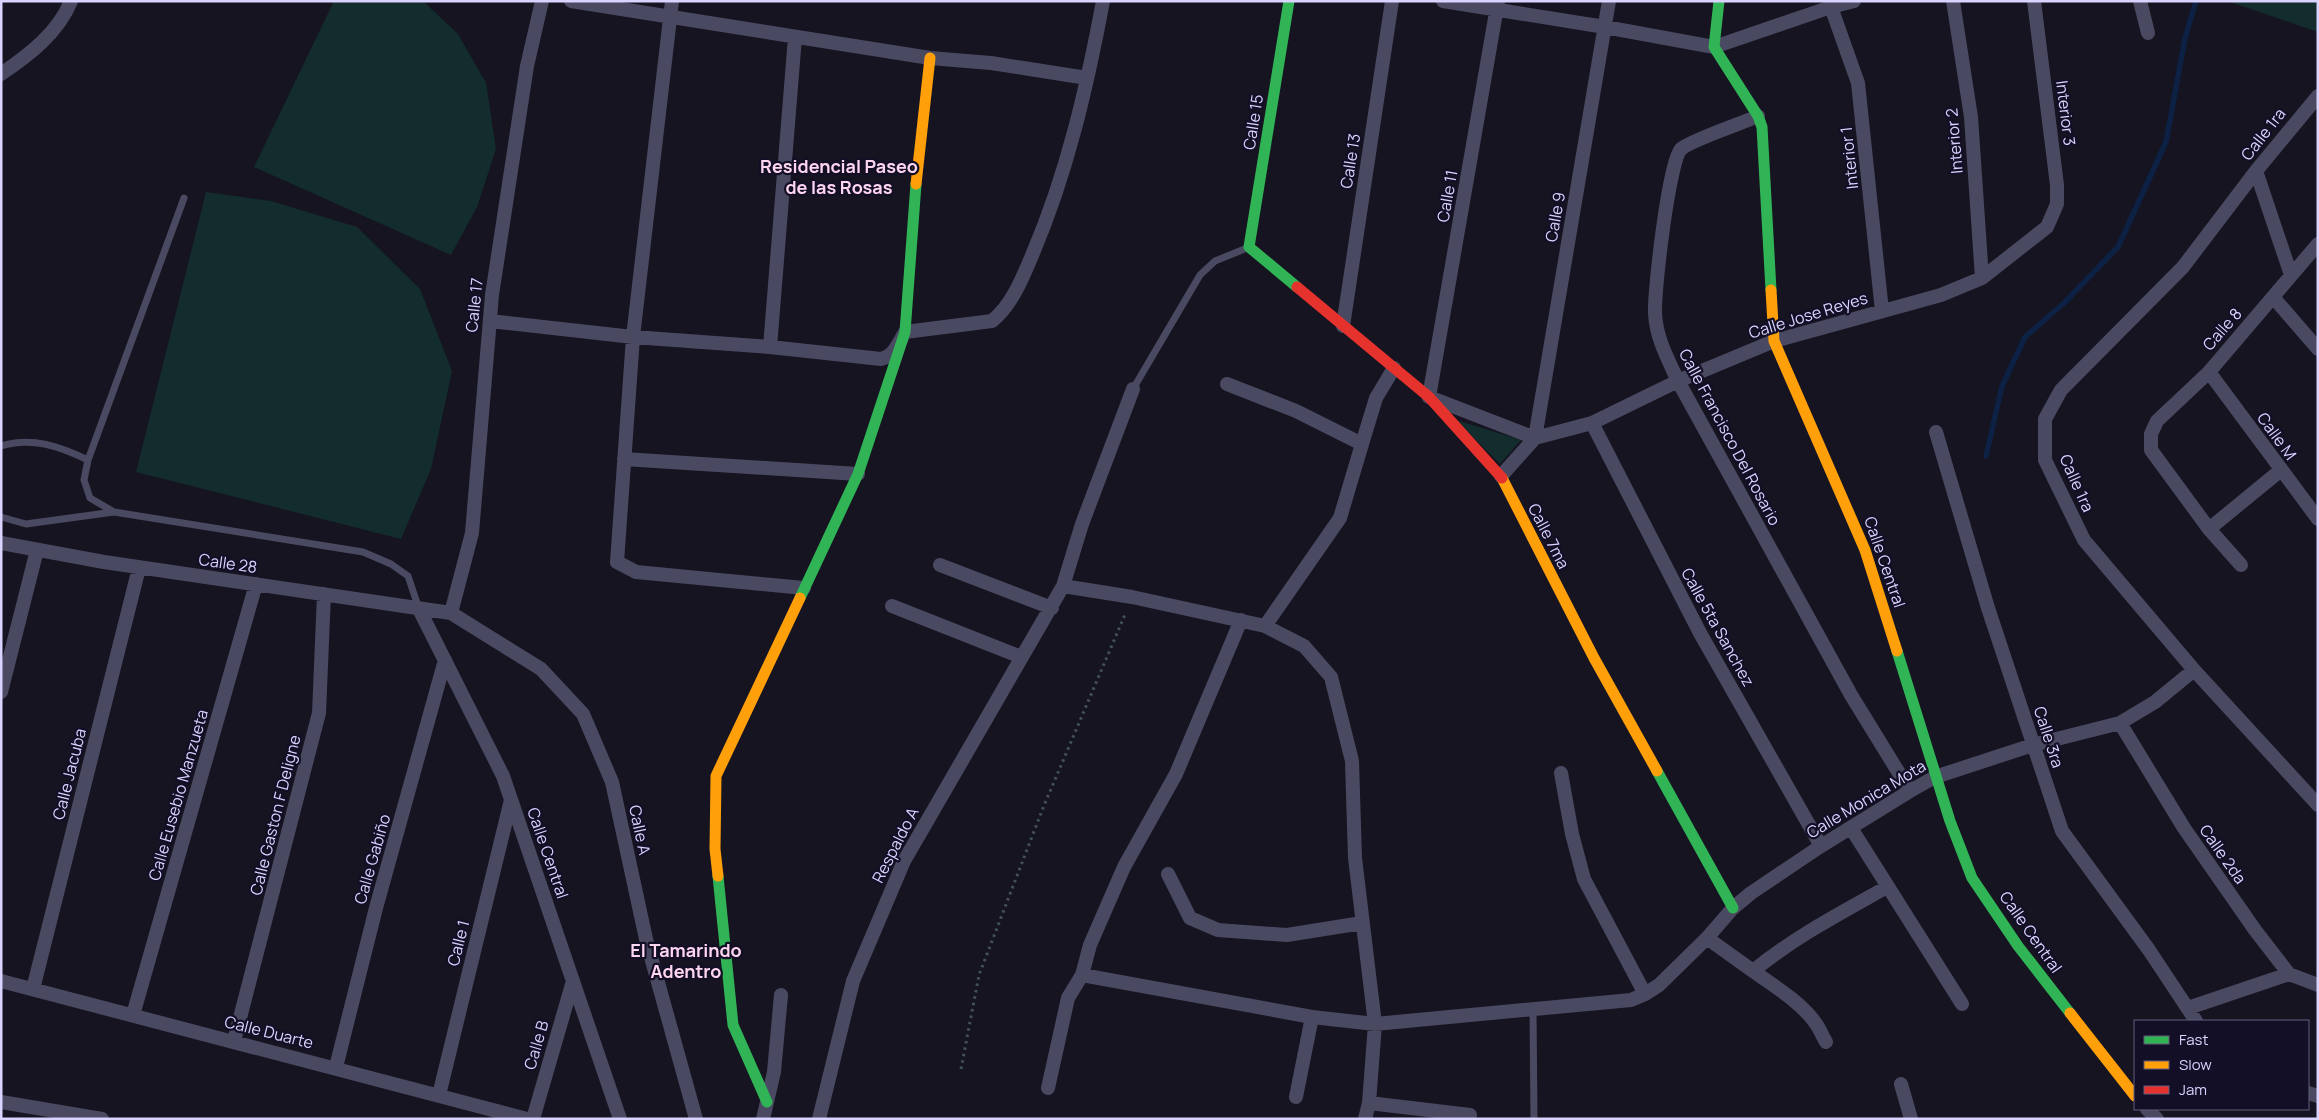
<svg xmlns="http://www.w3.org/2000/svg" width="2319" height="1120" font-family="Manrope,sans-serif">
  <rect width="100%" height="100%" fill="#161421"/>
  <path fill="#132c2d" d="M334 1H423L458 34 486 83 496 149 477 207 451 255 254 167Z
    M2227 1H2318V32Z
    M206 192 271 201 357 227 420 289 452 371 431 469 401 539 136 472Z
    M1456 420 1521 440 1500 464Z"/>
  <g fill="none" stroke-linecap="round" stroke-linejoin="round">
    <path stroke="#0d2144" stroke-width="5.5" d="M1986 456 2002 386 2025 337 2064 303 2118 247 2166 142 2185 38 2196 1"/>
    <path stroke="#44505f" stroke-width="3" stroke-dasharray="2.5 4" stroke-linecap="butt" d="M961 1069 979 975 1043 808 1126 612"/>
    <path stroke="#4a4962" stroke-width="7" d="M184 198 88 460 84 480 90 498 114 512 363 552 391 564 408 576 419 609
      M1133 389 1200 275 1215 261 1247 248
      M1 446C32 436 61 447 88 460
      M1 517 26 524 114 512
      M1533 1010 1534 1119"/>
    <path stroke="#4a4962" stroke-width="14" d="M571 1 930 58 991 63 1087 78
      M672 1 633 337 617 562 636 572 804 588
      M1443 1 1605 27 1714 47 1831 7 1854 1
      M1498 1 1429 397 1535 438 1609 1
      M1953 1 1971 117 1982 278
      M2140 1 2148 33
      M1831 7 1858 83 1882 311
      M1 74C29 55 58 33 71 1
      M2318 96 2256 171 2183 267 2061 390 2045 419V460L2084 540 2194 670 2318 805
      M1758 116C1743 123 1691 140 1681 149 1669 161 1654 291 1655 313 1656 338 1668 359 1678 381L1851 695 1910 791
      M2256 171 2291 275
      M2273 297 2318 349
      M490 321 633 337 770 347 881 359C894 356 898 344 905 332L992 321C1012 305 1023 277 1033 253 1067 173 1087 87 1103 1
      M1343 326 1392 1
      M770 347 795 37
      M2209 372 2318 519
      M1227 384 1296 411 1362 444 1376 398 1394 368
      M1592 423 1700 633 1821 846
      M1936 432 1988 608 2062 831 2149 950 2196 1021
      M624 459 858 474
      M1501 476 1535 438 1592 423 1678 381 1774 341 1941 295 1982 278 2047 227 2057 204V185L2034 1
      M2209 529 2281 470
      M1 543 104 562 451 613 541 669 583 714 612 782 646 939 696 1119
      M940 565 1052 608
      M2241 565 2209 529 2151 450V434L2157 421 2209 372 2318 244
      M1063 586 1132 597 1265 626 1304 646 1331 677 1352 761 1355 858 1375 1024 1369 1103 1365 1119
      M892 606 1021 657
      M419 609 503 776 620 1119
      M451 613 472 533 492 295 527 66 542 1
      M1265 626 1340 518 1362 444
      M1 692 37 550
      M2120 723 2184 828 2255 930 2289 974 2318 985
      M1561 773 1572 834 1584 879 1645 994
      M1851 828 1962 1004
      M1168 874 1190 918 1218 930 1287 935 1362 923
      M1707 938 1753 971C1796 936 1839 914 1887 887
      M1753 971C1774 986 1799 1001 1814 1021 1819 1027 1822 1035 1826 1042
      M1082 975 1090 945 1124 867 1176 774 1241 620
      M1 981 527 1119
      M33 989 139 568
      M2188 1008 2289 974
      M133 1015 256 584
      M234 1041 319 713 324 594
      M336 1067 376 908 445 660
      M1901 1084 1911 1119
      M1048 1088 1068 998 1082 975 1312 1017
      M2308 1093 2318 1096
      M439 1095 511 800
      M1296 1097 1312 1017 1375 1024 1631 1000 1645 994 1659 985 1707 938 1733 908 1751 893 1821 846 1910 791 1935 777 2033 745 2120 723 2155 702 2194 670
      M1 1102 102 1119
      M1369 1103 1470 1115
      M2147 1109 2157 1119
      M533 1119 573 981
      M763 1119 774 1072 781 995
      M819 1119 853 981 904 861 1063 586 1082 524 1133 389"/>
    <path stroke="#30b455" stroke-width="11" d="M1289 1 1249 247 1297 287
      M1719 1 1714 47 1758 116 1762 127 1771 290
      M800 598 858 474 905 332 916 184
      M1897 651 1950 821 1972 878 2018 946 2070 1013
      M1657 771 1733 908
      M718 876 733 1025 767 1102"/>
    <path stroke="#ff9f0a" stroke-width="11" d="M916 184 930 58
      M1771 290 1774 341 1865 550 1897 651
      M1502 478 1594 658 1657 771
      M718 876 715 849 716 776 800 598
      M2070 1013 2135 1096"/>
    <path stroke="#e5322d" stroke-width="11" d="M1297 287 1429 397 1502 478"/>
  </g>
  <g text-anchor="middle" stroke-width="4.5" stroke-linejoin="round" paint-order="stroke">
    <g font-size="16" fill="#d9d4ff" stroke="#130f26">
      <text transform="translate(2066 113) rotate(83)" y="6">Interior 3</text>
      <text transform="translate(1253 122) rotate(-81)" y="6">Calle 15</text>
      <text transform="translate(2263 134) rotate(-52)" y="6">Calle 1ra</text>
      <text transform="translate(1954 141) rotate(-95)" y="6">Interior 2</text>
      <text transform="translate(1849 158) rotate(-96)" y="6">Interior 1</text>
      <text transform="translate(1350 161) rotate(-81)" y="6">Calle 13</text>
      <text transform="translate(1447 196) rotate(-80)" y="6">Calle 11</text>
      <text transform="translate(1555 217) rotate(-80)" y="6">Calle 9</text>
      <text transform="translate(474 305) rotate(-84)" y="6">Calle 17</text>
      <text transform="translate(1808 315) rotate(-17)" y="6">Calle Jose Reyes</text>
      <text transform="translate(2222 329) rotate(-49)" y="6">Calle 8</text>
      <text transform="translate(2277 436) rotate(54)" y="6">Calle M</text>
      <text transform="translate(1730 437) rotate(62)" y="6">Calle Francisco Del Rosario</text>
      <text transform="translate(2077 483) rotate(66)" y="6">Calle 1ra</text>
      <text transform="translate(1549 536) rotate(63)" y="6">Calle 7ma</text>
      <text transform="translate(1885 562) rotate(71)" y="6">Calle Central</text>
      <text transform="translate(228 563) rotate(8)" y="6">Calle 28</text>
      <text transform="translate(1718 627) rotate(61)" y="6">Calle 5ta Sanchez</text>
      <text transform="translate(2049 737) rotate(72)" y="6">Calle 3ra</text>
      <text transform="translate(69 774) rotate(-76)" y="6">Calle Jacuba</text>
      <text transform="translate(178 795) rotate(-74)" y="6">Calle Eusebio Manzueta</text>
      <text transform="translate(1866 799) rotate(-31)" y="6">Calle Monica Mota</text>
      <text transform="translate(275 815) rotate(-76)" y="6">Calle Gaston F Deligne</text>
      <text transform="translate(640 830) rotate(78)" y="6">Calle A</text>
      <text transform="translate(895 845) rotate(-63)" y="6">Respaldo A</text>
      <text transform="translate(548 853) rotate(71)" y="6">Calle Central</text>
      <text transform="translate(2223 854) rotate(55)" y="6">Calle 2da</text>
      <text transform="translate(372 859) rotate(-74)" y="6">Calle Gabiño</text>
      <text transform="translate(2031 932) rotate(55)" y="6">Calle Central</text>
      <text transform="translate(458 943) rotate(-76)" y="6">Calle 1</text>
      <text transform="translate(269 1032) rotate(14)" y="6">Calle Duarte</text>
      <text transform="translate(536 1045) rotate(-74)" y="6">Calle B</text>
    </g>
    <g font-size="18" font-weight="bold" fill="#ffd6f0" stroke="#130f26">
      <text x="839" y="173">Residencial Paseo<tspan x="839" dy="21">de las Rosas</tspan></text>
      <text x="686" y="957">El Tamarindo<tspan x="686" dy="21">Adentro</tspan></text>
    </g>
  </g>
  <rect width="2319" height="1120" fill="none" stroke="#d9d4ff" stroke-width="5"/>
  <rect x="2134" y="1020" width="175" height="90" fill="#130f26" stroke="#625e7d"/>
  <rect x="2144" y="1036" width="25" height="8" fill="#30b455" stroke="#625e7d"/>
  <text x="2179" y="1045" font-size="15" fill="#d9d4ff">Fast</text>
  <rect x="2144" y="1061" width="25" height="8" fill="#ff9f0a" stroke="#625e7d"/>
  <text x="2179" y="1070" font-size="15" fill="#d9d4ff">Slow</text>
  <rect x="2144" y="1086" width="25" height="8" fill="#e5322d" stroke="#625e7d"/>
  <text x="2179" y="1095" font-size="15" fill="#d9d4ff">Jam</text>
</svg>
